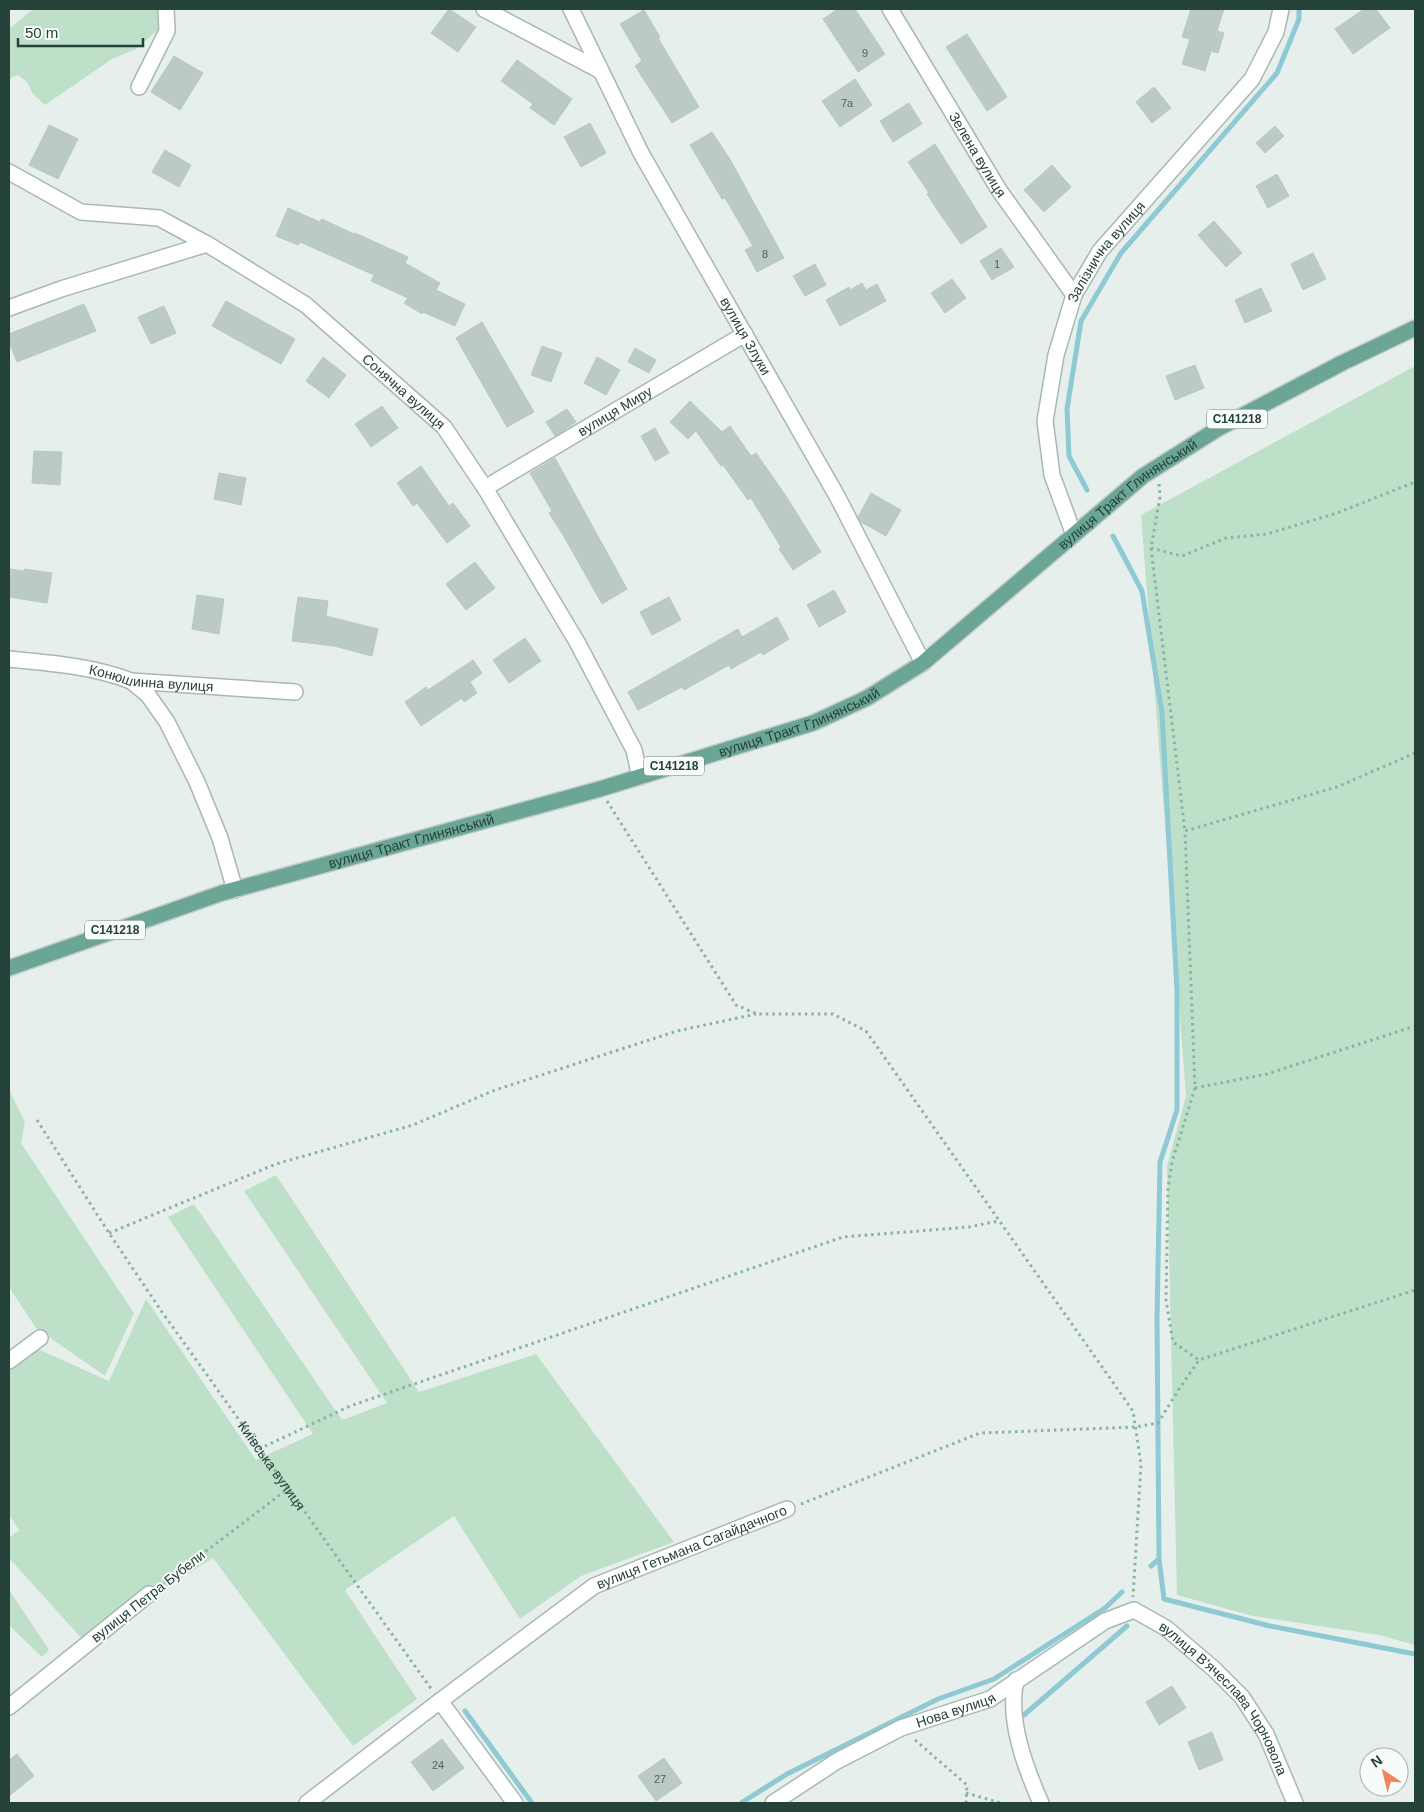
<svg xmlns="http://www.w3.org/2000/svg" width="1424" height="1812" font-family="Helvetica,sans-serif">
  <rect width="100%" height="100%" fill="#e6efeb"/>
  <path fill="#bfe0c8" d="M33 9H161L159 29 136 49 112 59 45 105 33 94 27 82 18 75 9 79V29Z
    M1415 366V1645L1379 1635 1253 1616 1177 1595 1167 1166 1186 1096 1141 515Z
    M9 1090 25 1122 21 1143 134 1313 105 1376 36 1328 9 1287Z
    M276 1175 419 1392 536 1354 674 1542 581 1576 520 1619 454 1516 345 1590 417 1699 353 1746 213 1558 83 1640 9 1558V1538L19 1530 9 1515V1371L38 1349 109 1381 146 1299 256 1460 313 1434 168 1217 194 1204 342 1420 387 1403 244 1191Z
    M9 1590 49 1650 42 1657 9 1625Z"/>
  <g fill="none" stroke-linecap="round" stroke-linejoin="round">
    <path stroke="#8ec9d4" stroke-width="5" d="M1087 490 1069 456 1067 409 1081 321 1121 253 1277 73 1299 19V9
      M1113 536 1142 591 1162 713 1177 991V1110L1160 1162 1157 1319 1159 1559 1151 1566
      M1159 1559 1164 1599 1270 1626 1415 1654
      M465 1711 532 1803
      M1024 1715 1127 1626
      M741 1803 787 1774 938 1699 994 1679 1105 1608 1122 1592"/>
  </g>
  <path fill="#bbcac4" stroke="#b8c9c2" d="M449 9 476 27 458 52 431 33Z
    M838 9H855L885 54 858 72 823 19Z
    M1191 9H1224L1217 31 1224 33 1218 53 1211 51 1205 71 1182 64 1190 39 1182 37Z
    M1364 9H1376L1390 28 1353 54 1335 29Z
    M644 10 660 37 658 38 699 107 672 123 635 66 642 61 620 24Z
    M967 34 1007 97 987 111 946 47Z
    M174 56 203 73 180 110 151 92Z
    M517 60 572 99 554 125 530 108 533 104 501 81Z
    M855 79 872 105 840 127 822 101Z
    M1154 87 1171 108 1152 123 1136 102Z
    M909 103 922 124 893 142 880 121Z
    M590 123 606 153 581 167 564 137Z
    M49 125 78 139 58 179 29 165Z
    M1275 126 1284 136 1265 153 1256 143Z
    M712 132 731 161 784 258 757 272 745 250 753 246 725 198 722 199 690 145Z
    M935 144 987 227 961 244 938 211 927 194 929 193 908 162Z
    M165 150 191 165 179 187 152 172Z
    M1052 165 1071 187 1044 212 1024 190Z
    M1277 174 1289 196 1268 208 1256 186Z
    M288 208 320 222 322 219 354 234 355 233 408 257 405 263 440 283 436 290 465 304 455 326 423 312 422 314 404 303 408 298 371 281 374 275 300 242 298 245 276 236Z
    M1214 221 1242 253 1226 267 1198 235Z
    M1001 248 1014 267 992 280 980 261Z
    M1313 253 1326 279 1303 290 1291 264Z
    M815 264 826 285 805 296 793 276Z
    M952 279 966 298 945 313 931 293Z
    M862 283 866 290 877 284 886 301 840 326 826 300 849 287 850 290Z
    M1261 288 1272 311 1245 323 1235 300Z
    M226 301 295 339 281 364 212 326Z
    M84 304 96 331 17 362 9 342V334Z
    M164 306 176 333 151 344 138 317Z
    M482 322 534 412 507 427 456 338Z
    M542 346 562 353 551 382 531 375Z
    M635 348 656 360 649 373 628 362Z
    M323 357 346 375 329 398 306 381Z
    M597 357 620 370 606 395 584 383Z
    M1195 365 1204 388 1175 400 1166 376Z
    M690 401 722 432 730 426 751 456 756 453 786 496 821 552 793 570 779 549 781 547 751 498 748 500 723 465 721 466 696 431 688 439 670 422Z
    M382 406 398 428 371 447 355 424Z
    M567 409 576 422 555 436 546 422Z
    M655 428 669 453 655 461 641 436Z
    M34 451 62 452 60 485 32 483Z
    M555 458 627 589 602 604 563 535 549 513 552 511 530 473Z
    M421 466 449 506 453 503 470 526 447 543 417 503 413 506 397 483Z
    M219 473 246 478 241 505 214 499Z
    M871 493 901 510 886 536 861 522 858 517Z
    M475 562 495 588 466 610 446 584Z
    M9 569 24 571V569L52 573 47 603 9 597Z
    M834 590 846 612 819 627 807 605Z
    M197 595 224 599 219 634 192 629Z
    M298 597 328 601 326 616 378 629 372 656 334 646 292 641Z
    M669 597 681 620 652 635 640 612Z
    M777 617 789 639 763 655 761 652 731 669 729 665 684 690 682 687 638 710 628 692 738 629 742 637Z
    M525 638 541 661 509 683 493 660Z
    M473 660 482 673 470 682 477 693 464 702 462 698 421 726 405 702 426 687 428 690Z
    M1172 1686 1186 1708 1159 1725 1146 1702Z
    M1212 1732 1223 1760 1199 1770 1188 1742Z
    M442 1739 464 1768 433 1791 411 1762Z
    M17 1754 34 1776 9 1796V1760Z
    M664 1758 682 1783 656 1801 638 1776Z"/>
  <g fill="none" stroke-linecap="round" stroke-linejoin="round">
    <g stroke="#a8b8b2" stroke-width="18">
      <g id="street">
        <path d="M484 9 601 71"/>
        <path id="s2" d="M571 9 641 153 837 496 923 663"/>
        <path id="s3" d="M890 9 999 190 1074 295"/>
        <path d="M139 87 167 31 166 9"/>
        <path id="s4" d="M9 172 81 212 159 218 207 244 306 305 444 427 485 488 577 642 634 750 640 777"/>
        <path d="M9 308 61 289 207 244"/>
        <path id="s5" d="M485 488 745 334"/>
        <path id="s6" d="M1074 535 1052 475 1045 421 1056 355 1074 295 1100 251 1252 79 1276 32 1281 9"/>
        <path id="s7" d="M9 659C50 663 92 666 131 681L295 692"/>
        <path d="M131 681 148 695 167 722 197 782 220 838 235 890"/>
        <path d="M9 1361 40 1338"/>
        <path d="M1016 1680C1007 1719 1025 1767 1041 1803"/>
        <path d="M440 1701 515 1803"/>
        <path d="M9 1707 149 1594"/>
        <path id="s8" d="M307 1803 440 1701 594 1586 787 1509"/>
        <path id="s9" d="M773 1803 837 1761 901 1728 990 1699 1105 1621 1134 1610 1166 1628 1214 1669 1242 1697 1266 1734 1295 1803"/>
      </g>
    </g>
    <g stroke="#c2cac8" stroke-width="18">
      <g id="primary">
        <path id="s10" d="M9 968 222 893 600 789 813 723 867 698 923 663 1143 476 1219 428 1342 363 1415 328"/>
      </g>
    </g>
    <g stroke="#86b3a5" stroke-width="3" stroke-dasharray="2.5 4" stroke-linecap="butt">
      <path d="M1159 484 1160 497 1151 548 1185 831"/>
      <path d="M1151 548 1182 556 1226 538 1267 534 1337 513 1415 482"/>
      <path d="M1415 753 1337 787 1185 831 1195 1088 1172 1162 1168 1188 1166 1300 1173 1342 1199 1360 1415 1290"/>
      <path d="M607 801 736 1005 757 1014H833L866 1031 1133 1411 1141 1464 1133 1597"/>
      <path d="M1195 1088 1267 1074 1415 1026"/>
      <path id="s1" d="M37 1120 109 1233 162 1312 432 1690"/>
      <path d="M109 1233 276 1164 413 1125 495 1090 677 1031 756 1014"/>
      <path d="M259 1449 350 1406 843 1237 969 1227 999 1221"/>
      <path d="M801 1504 980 1433 1135 1427 1158 1423 1179 1389 1199 1360"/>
      <path d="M159 1587 289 1488"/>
      <path d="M915 1740 967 1785 966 1803"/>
      <path d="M966 1793 1001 1803"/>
    </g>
    <use href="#street" stroke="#fff" stroke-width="15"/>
    <use href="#primary" stroke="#6aa596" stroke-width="15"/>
  </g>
  <g text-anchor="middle" stroke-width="4" stroke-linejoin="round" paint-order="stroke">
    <g font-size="11" fill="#4a645c">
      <text x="865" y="57">9</text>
      <text x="847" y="107">7а</text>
      <text x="765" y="258">8</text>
      <text x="997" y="268">1</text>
      <text x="438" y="1769">24</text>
      <text x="660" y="1783">27</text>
    </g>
    <g fill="#f7fbf9" stroke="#637a73" stroke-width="1">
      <rect x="1207" y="409.5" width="60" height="19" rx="4"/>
      <rect x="644" y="756.5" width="60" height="19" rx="4"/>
      <rect x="85" y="920.5" width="60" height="19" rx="4"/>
    </g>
    <g font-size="12" font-weight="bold" fill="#24423a">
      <text x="1237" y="423">С141218</text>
      <text x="674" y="770">С141218</text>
      <text x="115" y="934">С141218</text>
    </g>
    <g font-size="14" fill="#24423a" stroke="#f7fbf9">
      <text dy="5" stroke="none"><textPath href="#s3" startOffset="170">Зелена вулиця</textPath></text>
      <text dy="5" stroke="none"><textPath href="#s6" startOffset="302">Залізнична вулиця</textPath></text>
      <text dy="5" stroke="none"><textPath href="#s2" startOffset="371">вулиця Злуки</textPath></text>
      <text dy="5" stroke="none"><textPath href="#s4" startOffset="462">Сонячна вулиця</textPath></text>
      <text dy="5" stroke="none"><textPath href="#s5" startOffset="151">вулиця Миру</textPath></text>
      <text dy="5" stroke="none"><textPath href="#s10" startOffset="1232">вулиця Тракт Глинянський</textPath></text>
      <text dy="5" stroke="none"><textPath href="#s7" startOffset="144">Конюшинна вулиця</textPath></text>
      <text dy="5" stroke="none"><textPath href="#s10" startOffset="828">вулиця Тракт Глинянський</textPath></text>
      <text dy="5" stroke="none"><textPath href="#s10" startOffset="422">вулиця Тракт Глинянський</textPath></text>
      <text dy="5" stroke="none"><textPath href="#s1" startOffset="418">Київська вулиця</textPath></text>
      <text dy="5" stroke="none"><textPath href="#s8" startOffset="465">вулиця Гетьмана Сагайдачного</textPath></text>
      <text transform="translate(148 1596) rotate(-38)" y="5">вулиця Петра Бубели</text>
      <text dy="5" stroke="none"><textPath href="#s9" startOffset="541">вулиця В'ячеслава Чорновола</textPath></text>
      <text dy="5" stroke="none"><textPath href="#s9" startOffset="206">Нова вулиця</textPath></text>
    </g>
  </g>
  <rect width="1424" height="1812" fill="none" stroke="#24423a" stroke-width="20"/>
  <g transform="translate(1384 1772) rotate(325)"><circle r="24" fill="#f7fbf9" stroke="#a3b1ad"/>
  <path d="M0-4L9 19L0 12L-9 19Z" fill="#f4845f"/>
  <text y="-8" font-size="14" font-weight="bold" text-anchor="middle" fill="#24423a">N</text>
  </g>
  <path d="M18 38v8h125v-8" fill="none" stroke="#24423a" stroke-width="2.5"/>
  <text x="25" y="38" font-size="15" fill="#24423a" stroke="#f7fbf9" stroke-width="4" paint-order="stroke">50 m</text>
</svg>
